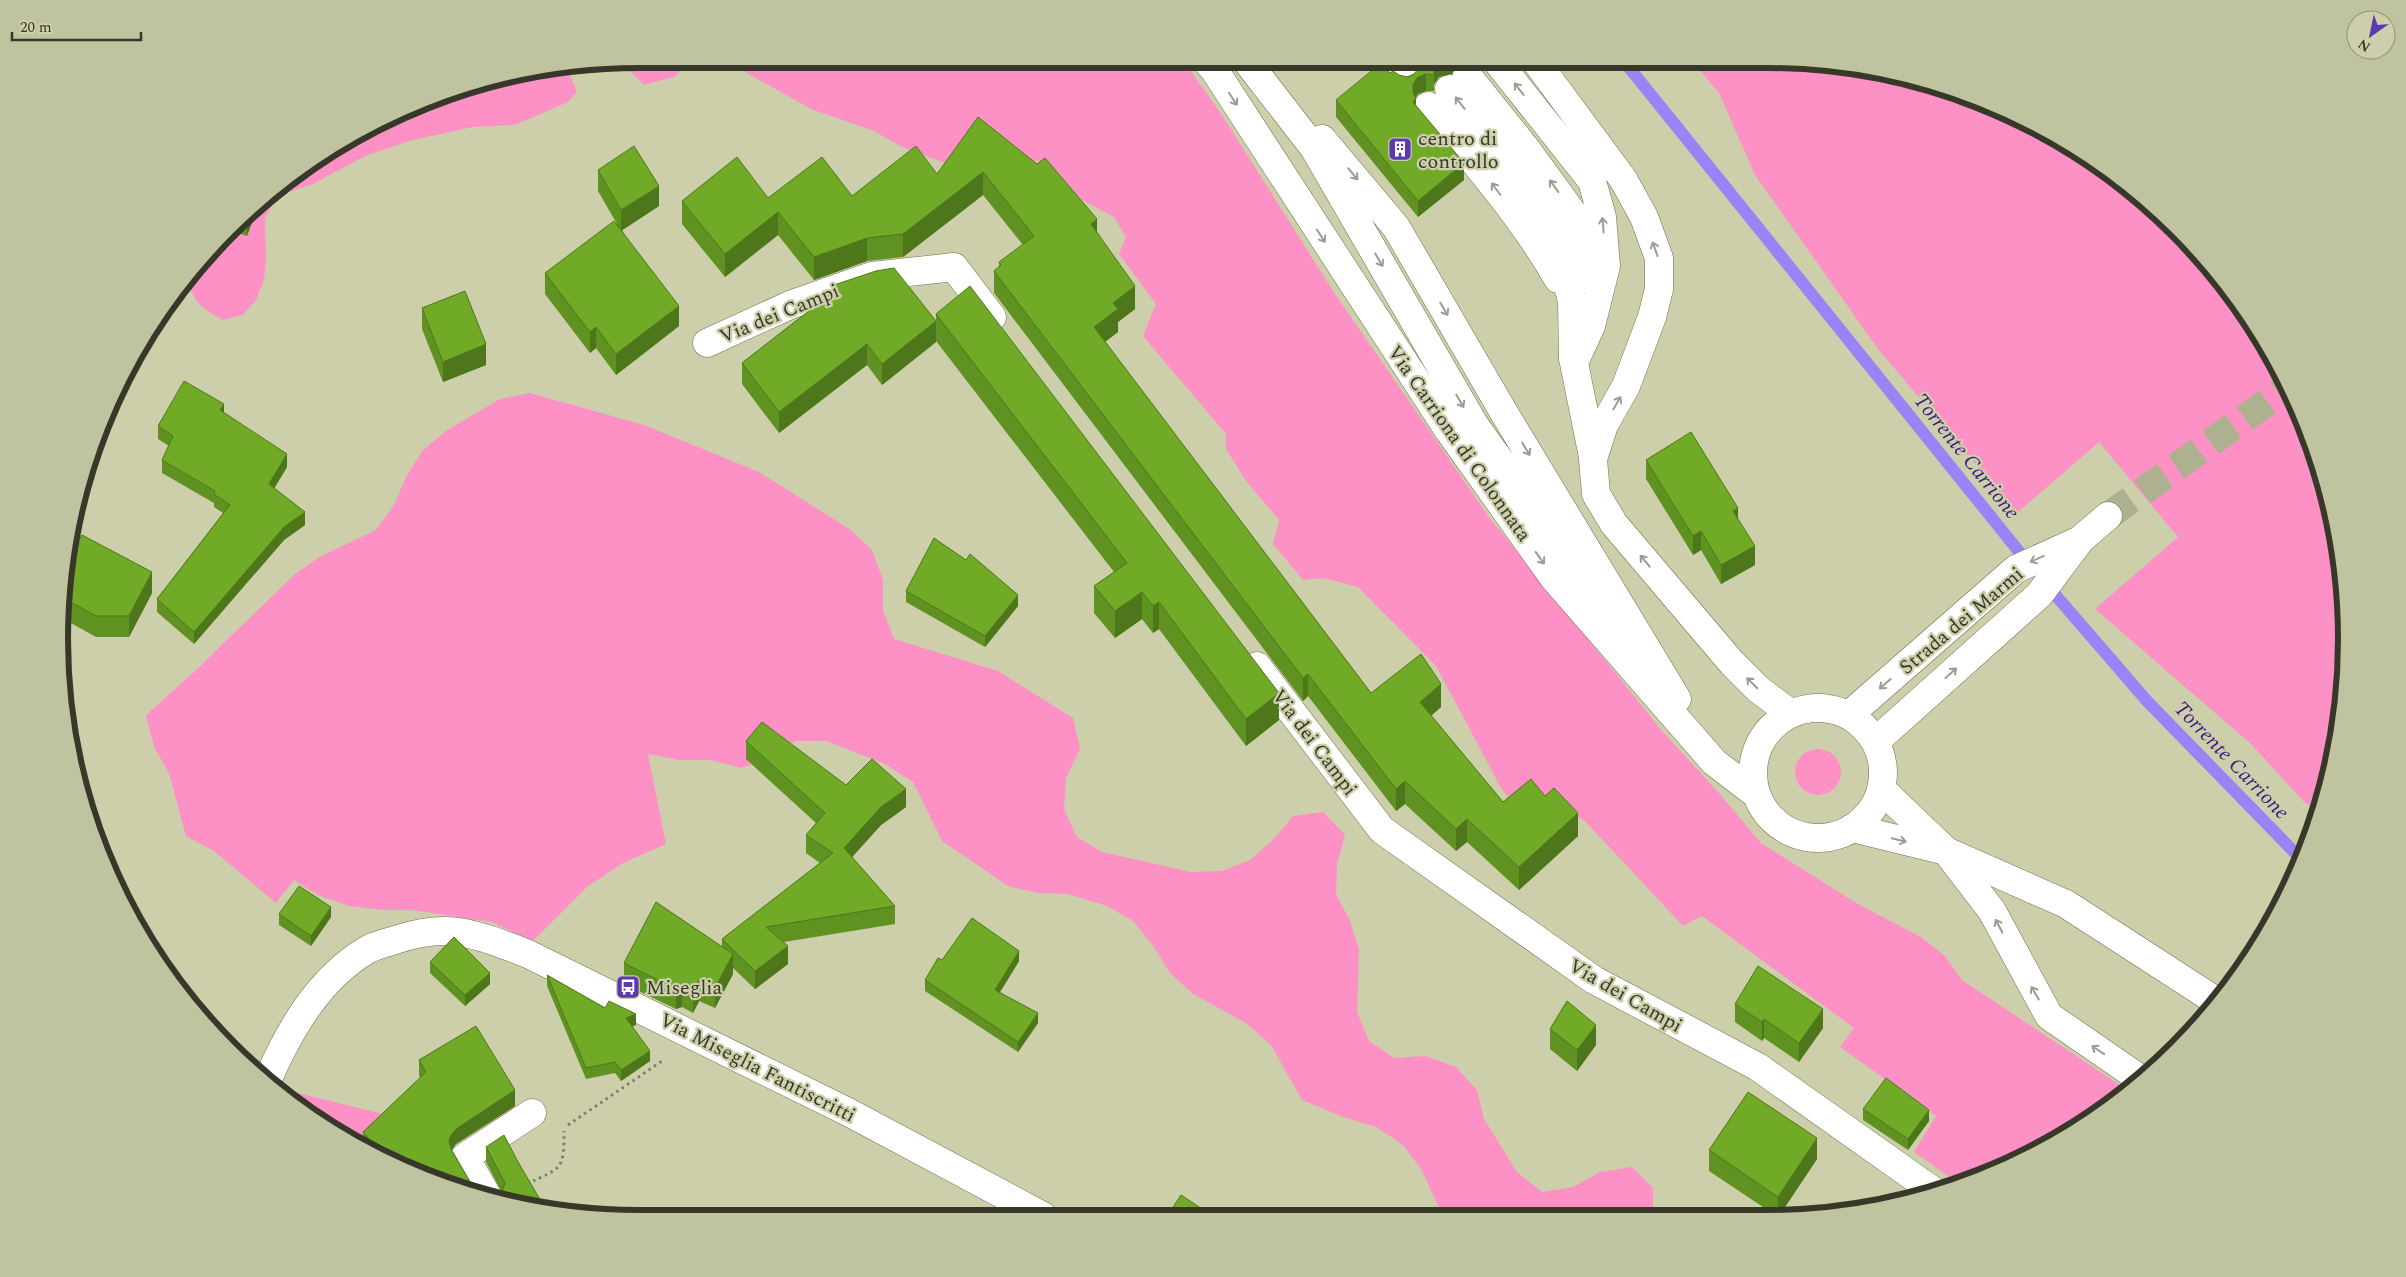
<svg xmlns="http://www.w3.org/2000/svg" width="2406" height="1277" font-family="Spectral,serif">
  <rect width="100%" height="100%" fill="#cccfa9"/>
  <path fill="#fd90c4" d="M639 59H696L674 77 644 85 622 63V60Z
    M705 59H1182L1220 112 1335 294 1489 517 1663 732 1718 792 1761 843 1856 903 1921 937 1945 956 1962 980 2126 1089 2090 1120 1989 1174 1958 1183 1914 1152 1936 1116 1840 1047 1854 1028 1702 916 1683 926 1583 819 1571 815 1514 804 1501 788 1436 666 1358 587 1323 578 1303 580 1273 544 1279 520 1246 481 1226 449V434L1143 336 1156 304 1119 254 1126 237 1114 217 1082 200 1066 182 1043 161 945 163 900 146 874 131 811 109 729 63Z
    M1691 60H1805L1918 79 2024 119 2121 179 2204 256 2270 349 2317 452 2342 563 2346 677 2327 789 2319 812 2304 802 2251 744 2095 609 2178 537 2099 442 2017 513 1878 349 1755 175 1719 93Z
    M559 67 570 75 577 92 568 102 515 125 473 127 413 140 365 156 311 185 288 192 277 198 265 217 266 260 264 280 256 300 243 315 223 320C200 308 195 302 186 278L203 256 285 179 349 136 452 90 526 70Z
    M530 393 644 425 759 472 851 530 872 550 883 580V610L894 639 998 671 1073 718 1080 749 1066 778 1064 809 1077 837 1102 852 1191 872 1222 871 1250 860 1273 840 1293 816 1323 812 1345 835 1337 864 1336 894 1350 921 1359 950 1357 1012 1369 1041 1394 1058 1425 1056 1456 1067 1477 1090 1484 1119 1517 1172 1542 1192 1573 1187 1600 1172 1632 1167 1653 1188V1214H1442L1421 1169 1402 1144 1376 1127 1346 1118 1302 1100 1271 1045 1246 1023 1193 994 1170 973 1154 947 1133 921 1107 906 1068 894 1037 893 1008 886 942 841 913 782 885 764 826 741H795L771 758 741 768 711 760H680L648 754 666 844 623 863 587 887 533 941 491 922 412 910H382L349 906 318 895 294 880 276 903 214 851 186 836 169 773 154 747 146 715 193 673 295 574 321 556 376 530 394 505 406 477 423 450 446 431 500 399Z
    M1795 772a23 23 0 1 1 46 0a23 23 0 1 1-46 0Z
    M289 1091 392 1116 362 1146 287 1099Z"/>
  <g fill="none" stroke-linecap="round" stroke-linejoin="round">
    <path stroke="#9b82f7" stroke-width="12" d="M1623 60 2029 564
      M2045 583 2147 701 2301 859"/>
    <path stroke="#aeb18f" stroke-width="28" stroke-dasharray="28 14" stroke-linecap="butt" d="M2108 516 2287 388"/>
    <g stroke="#6e704e" stroke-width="29">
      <path id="minor" d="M1205 59 1215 71 1449 431 1553 577 1714 762 1757 795
        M1245 59 1314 148 1474 424 1622 632
        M1391 60 1405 78
        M1496 60 1592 181 1602 217 1606 266 1591 326 1574 363 1593 457
        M1535 60 1623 179 1644 217 1659 258V289L1652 317 1626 386 1604 425 1593 459 1596 494 1614 524 1732 663 1758 689 1790 713
        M1467 75 1527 150 1580 223 1592 281
        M1449 89 1554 224 1572 302 1573 359
        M1428 106C1474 162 1522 216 1558 279
        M1322 139 1396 227 1503 411 1677 699
        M707 343 790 305 872 276 954 267 992 317
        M1257 666 1382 830 1594 980 1758 1067 1932 1190
        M1753 773a65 65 0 1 1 130 0a65 65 0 1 1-130 0Z
        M1946 851 1992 911 2049 1016 2139 1078
        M267 1081C289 1031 318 979 367 950 375 945 386 943 395 940 416 933 437 929 459 932 483 936 505 945 528 954L850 1113 1043 1216
        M489 1199 465 1157 532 1113"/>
    </g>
    <g stroke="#6e704e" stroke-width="29">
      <path id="major" d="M1849 715 2016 569 2078 541
        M1876 741 2039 595 2081 539 2108 516
        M1882 790 1945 850
        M1852 828 1946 851 2066 904 2216 1001"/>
    </g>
    <path stroke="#7e8066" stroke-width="3" stroke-dasharray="2.5 4" stroke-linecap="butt" d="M568 1125 662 1061
      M527 1184C562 1167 564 1171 564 1131"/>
    <use href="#minor" stroke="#fff" stroke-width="28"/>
    <use href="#major" stroke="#fff" stroke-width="28"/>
  </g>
  <path fill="#609222" d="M1417 60H1465L1458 63 1452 74 1439 77 1434 84V91H1426L1418 94 1415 98 1416 106 1464 180 1418 217 1336 117V100L1390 73 1407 77 1414 74 1418 69Z
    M1466 60H1480L1479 65 1472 60Z
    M978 117 1097 232 1135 309 1118 322V332L1105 342 1371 693 1441 707 1431 716 1503 802 1578 836 1519 890 1467 842 1456 851 1405 804 1396 811 1308 696 1303 701 994 293V271L999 267V262L1023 245 983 195 903 257 867 261 814 280 778 235 725 277 682 224V201L852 196 937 174Z
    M598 170 659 206 622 230 679 326 616 375 596 348 590 353 545 294V273L617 224 598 191Z
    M259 203 247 236 230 230Z
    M834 285 936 342 882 385 867 365 779 433 742 384V363L834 291Z
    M422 308 486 365 443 382 422 329Z
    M936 314 1279 720 1246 746 1159 629 1153 633 1142 619 1115 638 1094 613V586L1114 572 936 341Z
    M224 413 287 467 274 488 305 525 284 540 194 644 157 612V599L223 513 214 507V503L162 473V460L169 446 158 439V426Z
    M1646 460 1738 519 1755 565 1721 584 1701 550 1693 555 1646 479Z
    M67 560 152 593 129 637H96L60 617V600Z
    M906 591 1018 606 985 647 906 602Z
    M746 741 846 785 906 807 881 825 852 857 895 906V924L784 942 788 964 755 989 733 968V974L715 1008 699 1001 693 1013 682 1007 676 1009 624 984V963L722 946V939L820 863 806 853V835L816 823 746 759Z
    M279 914 331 917 311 946 279 925Z
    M942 960 1019 961 1000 992 1038 1023 1018 1052 925 991V980Z
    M430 962 490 984 465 1006 430 973Z
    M547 975 636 1025 632 1026 650 1061 621 1081 615 1073 586 1079 547 986Z
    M1735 1004 1823 1028 1799 1062 1764 1038 1762 1041 1735 1022Z
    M1550 1029 1596 1045 1577 1071 1550 1049Z
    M419 1060 515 1106 456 1144 452 1150 476 1192 479 1195 382 1158 363 1147V1132L420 1078 419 1075Z
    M1863 1109 1929 1121 1908 1150 1863 1120Z
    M486 1147 518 1162 545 1208 496 1197 502 1193 486 1162Z
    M1709 1150 1817 1159 1781 1213H1772L1709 1171Z"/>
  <path fill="#4e771b" d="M1439 60H1465L1458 63 1452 74 1439 77 1434 84V91V67Z
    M1426 74V91L1418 94 1413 101 1416 99V116L1413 108V84L1418 77Z
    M1464 163V180L1418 217V201Z
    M983 172V195L903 257V234Z
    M659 186V206L621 231V210Z
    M259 203 247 236V216L248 214Z
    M778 212V235L725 277V254Z
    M1097 219V242L1091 224Z
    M867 238V261L814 280V257Z
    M1135 286V309L1118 322V332L1094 350V327L1113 303Z
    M679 306V326L616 375V354Z
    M936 321V342L882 385V364Z
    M596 327V348L590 353V332Z
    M486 344V365L443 382V362Z
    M867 344V365L779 433V412Z
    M224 404V417L220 410Z
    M287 454V467L269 497V484Z
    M1738 508V527L1733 511Z
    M305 512V525L284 540 194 644V632L284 527Z
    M1701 531V550L1693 555V536Z
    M1755 546V565L1721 584V565Z
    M152 572V593L129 637V616Z
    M1142 592V619L1115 638V611Z
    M1018 595V606L985 647V636Z
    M1159 602V629L1153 633V606Z
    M1308 674V696L1303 701V678Z
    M1441 684V707L1420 725V702Z
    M1279 693V720L1246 746V719Z
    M1405 781V804L1396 811V789Z
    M906 789V807L881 825 844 866V848L881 807Z
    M1578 813V836L1519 890V867Z
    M1467 819V842L1456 851V829Z
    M331 907V917L311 946V936Z
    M788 946V964L755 989V971Z
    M1019 951V961L995 1000V990Z
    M733 954V974L715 1008V988Z
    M490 973V984L465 1006V995Z
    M699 980V1001L693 1013V992Z
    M682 986V1007L676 1009V989Z
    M1823 1009V1028L1799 1062V1043Z
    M1038 1013V1023L1018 1052V1042Z
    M636 1014V1025L626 1029V1018Z
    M1764 1019V1038L1762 1041V1022Z
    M1596 1025V1045L1577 1071V1050Z
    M650 1051V1061L621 1081V1070Z
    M515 1090V1106L456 1144 451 1150 449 1141 451 1135 456 1129Z
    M1929 1110V1121L1908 1150V1139Z
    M1817 1138V1159L1781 1213H1778V1197Z"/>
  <path fill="#70aa27" stroke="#4e771b" d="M1420 60H1441H1439L1434 67V75L1426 74 1418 77 1413 84V92L1416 99 1413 102 1464 163 1418 201 1336 100 1381 63 1390 73 1393 71 1399 75 1407 77 1414 74 1420 67Z
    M978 117 1037 164 1045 158 1097 219 1091 224 1135 286 1113 303 1118 309 1094 327 1371 693 1421 654 1441 684 1420 702 1503 802 1531 779 1545 796 1554 788 1578 813 1519 867 1467 819 1456 829 1405 781 1396 789 1308 674 1303 678 994 271 1001 265 999 262 1034 236 983 172 903 234 867 238 814 257 778 212 725 254 682 201 737 157 768 198 822 157 852 196 916 146 937 174Z
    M634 146 659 186 621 210 598 170Z
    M614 221 679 306 616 354 596 327 590 332 545 273Z
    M894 268 936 321 882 364 867 344 779 412 742 363 837 289 834 285 876 271Z
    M970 286 1279 693 1246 719 1159 602 1153 606 1142 592 1115 611 1094 586 1127 563 936 314Z
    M465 291 486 344 443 362 422 308Z
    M184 381 224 404 220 410 287 454 269 484 305 512 284 527 194 632 157 599 230 505 214 494 215 491 162 460 173 436 158 426Z
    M1691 432 1738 508 1733 511 1755 546 1721 565 1701 531 1693 536 1646 460Z
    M82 535 152 572 129 616H96L61 597 67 560Z
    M934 538 966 560 970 554 1018 595 985 636 906 591Z
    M762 722 846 785 872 759 906 789 881 807 844 848 895 906 766 927 788 946 755 971 722 939 833 853 806 835 825 813 746 741Z
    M299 886 331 907 311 936 279 914Z
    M656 902 733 954 715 988 699 980 693 992 682 986 676 989 624 963Z
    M972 918 1019 951 995 990 1038 1013 1018 1042 925 980 938 958 942 960Z
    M454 937 490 973 465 995 430 962Z
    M1758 966 1823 1009 1799 1043 1764 1019 1762 1022 1735 1004Z
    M547 975 605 1008 609 1001 636 1014 626 1018 650 1051 621 1070 615 1062 586 1068Z
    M1567 1001 1596 1025 1577 1050 1550 1029Z
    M476 1026 515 1090 456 1129 451 1135 449 1141 451 1149 476 1192 479 1195 385 1159 363 1132 426 1072 419 1060Z
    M1886 1078 1929 1110 1908 1139 1863 1109Z
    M1748 1092 1817 1138 1778 1197 1709 1150Z
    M504 1135 518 1162 545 1208 490 1199 496 1197 502 1192 505 1183 486 1147Z
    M1181 1195 1211 1215H1168Z"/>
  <defs><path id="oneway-shaft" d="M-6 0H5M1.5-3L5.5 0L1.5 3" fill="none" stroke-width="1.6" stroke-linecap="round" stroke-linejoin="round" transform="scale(1.25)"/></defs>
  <g stroke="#9b9c94">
    <use href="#oneway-shaft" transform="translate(1519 89) rotate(-128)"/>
    <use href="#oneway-shaft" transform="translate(1233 99) rotate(57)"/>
    <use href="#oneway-shaft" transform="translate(1460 103) rotate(-128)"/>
    <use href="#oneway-shaft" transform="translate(1353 174) rotate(50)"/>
    <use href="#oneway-shaft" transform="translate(1554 186) rotate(-126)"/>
    <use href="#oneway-shaft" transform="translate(1496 189) rotate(-127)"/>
    <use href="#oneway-shaft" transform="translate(1603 225) rotate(-95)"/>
    <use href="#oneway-shaft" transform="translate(1321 236) rotate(57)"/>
    <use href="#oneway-shaft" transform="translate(1655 249) rotate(-110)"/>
    <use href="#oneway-shaft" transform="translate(1379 260) rotate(60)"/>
    <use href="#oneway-shaft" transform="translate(1444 309) rotate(60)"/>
    <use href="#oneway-shaft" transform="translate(1460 401) rotate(60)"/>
    <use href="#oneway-shaft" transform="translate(1617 403) rotate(-60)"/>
    <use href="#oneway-shaft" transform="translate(1526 449) rotate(59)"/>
    <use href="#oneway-shaft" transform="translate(1540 558) rotate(54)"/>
    <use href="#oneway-shaft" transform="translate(2037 559) rotate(156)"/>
    <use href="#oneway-shaft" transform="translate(1645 561) rotate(-130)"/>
    <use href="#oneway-shaft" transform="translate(1951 673) rotate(-42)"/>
    <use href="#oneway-shaft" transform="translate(1752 683) rotate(-135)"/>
    <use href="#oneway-shaft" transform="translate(1885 684) rotate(139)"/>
    <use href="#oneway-shaft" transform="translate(1899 840) rotate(14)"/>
    <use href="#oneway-shaft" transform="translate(1999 926) rotate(-117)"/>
    <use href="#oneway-shaft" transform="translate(2035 993) rotate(-120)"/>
    <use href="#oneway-shaft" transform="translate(2098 1050) rotate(-146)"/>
  </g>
  <defs>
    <g id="building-square" transform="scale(1.25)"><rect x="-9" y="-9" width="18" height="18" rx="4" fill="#5c39b1" stroke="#cccfa9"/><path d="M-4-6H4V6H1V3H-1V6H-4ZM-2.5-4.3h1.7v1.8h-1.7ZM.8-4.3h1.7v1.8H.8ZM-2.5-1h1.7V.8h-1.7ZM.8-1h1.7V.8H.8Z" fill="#fff"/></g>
    <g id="bus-square" transform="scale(1.25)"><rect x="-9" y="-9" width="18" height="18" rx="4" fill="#5c39b1" stroke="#cccfa9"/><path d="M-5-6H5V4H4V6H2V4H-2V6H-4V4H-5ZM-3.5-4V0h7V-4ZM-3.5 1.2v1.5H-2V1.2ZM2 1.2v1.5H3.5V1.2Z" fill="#fff"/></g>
  </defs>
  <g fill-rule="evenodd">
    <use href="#building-square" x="1400" y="149"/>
    <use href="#bus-square" x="628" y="987"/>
  </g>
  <g text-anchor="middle" stroke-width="4.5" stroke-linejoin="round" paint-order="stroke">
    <g font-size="20" fill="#373829" stroke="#cccfa9" text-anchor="start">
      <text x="1418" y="145">centro di<tspan x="1418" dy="23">controllo</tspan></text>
      <text x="646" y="994">Miseglia</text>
    </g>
    <g font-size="20" fill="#373829" stroke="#cccfa9">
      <text transform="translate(779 313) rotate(-22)" y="7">Via dei Campi</text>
      <text transform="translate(1460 443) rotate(55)" y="7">Via Carriona di Colonnata</text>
      <text transform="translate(1961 620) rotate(-40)" y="7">Strada dei Marmi</text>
      <text transform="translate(1315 742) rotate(53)" y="7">Via dei Campi</text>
      <text transform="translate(1626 995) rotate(30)" y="7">Via dei Campi</text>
      <text transform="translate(758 1067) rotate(27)" y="7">Via Miseglia Fantiscritti</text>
    </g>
    <g font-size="21" font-style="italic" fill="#3c187f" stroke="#cccfa9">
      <text transform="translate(1967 456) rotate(51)" y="7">Torrente Carrione</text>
      <text transform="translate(2232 760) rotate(46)" y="7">Torrente Carrione</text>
    </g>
  </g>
  <path d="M0 0H2406V1277H0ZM639 68H1767A571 571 0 0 1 2338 639V639A571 571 0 0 1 1767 1210H639A571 571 0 0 1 68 639V639A571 571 0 0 1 639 68Z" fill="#c0c39f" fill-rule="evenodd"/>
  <path fill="none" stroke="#373829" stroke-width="6" d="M639 68H1767A571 571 0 0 1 2338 639V639A571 571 0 0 1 1767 1210H639A571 571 0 0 1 68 639V639A571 571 0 0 1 639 68Z"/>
  <g transform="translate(2371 35) rotate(213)"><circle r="24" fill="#cccfa9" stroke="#909376"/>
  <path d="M0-4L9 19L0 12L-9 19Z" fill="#5c39b1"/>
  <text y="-8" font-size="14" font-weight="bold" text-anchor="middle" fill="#373829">N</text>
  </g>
  <path d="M12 32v8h129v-8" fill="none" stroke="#373829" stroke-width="2.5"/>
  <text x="20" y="32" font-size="15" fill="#373829" stroke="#cccfa9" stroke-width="4" paint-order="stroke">20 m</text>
</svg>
